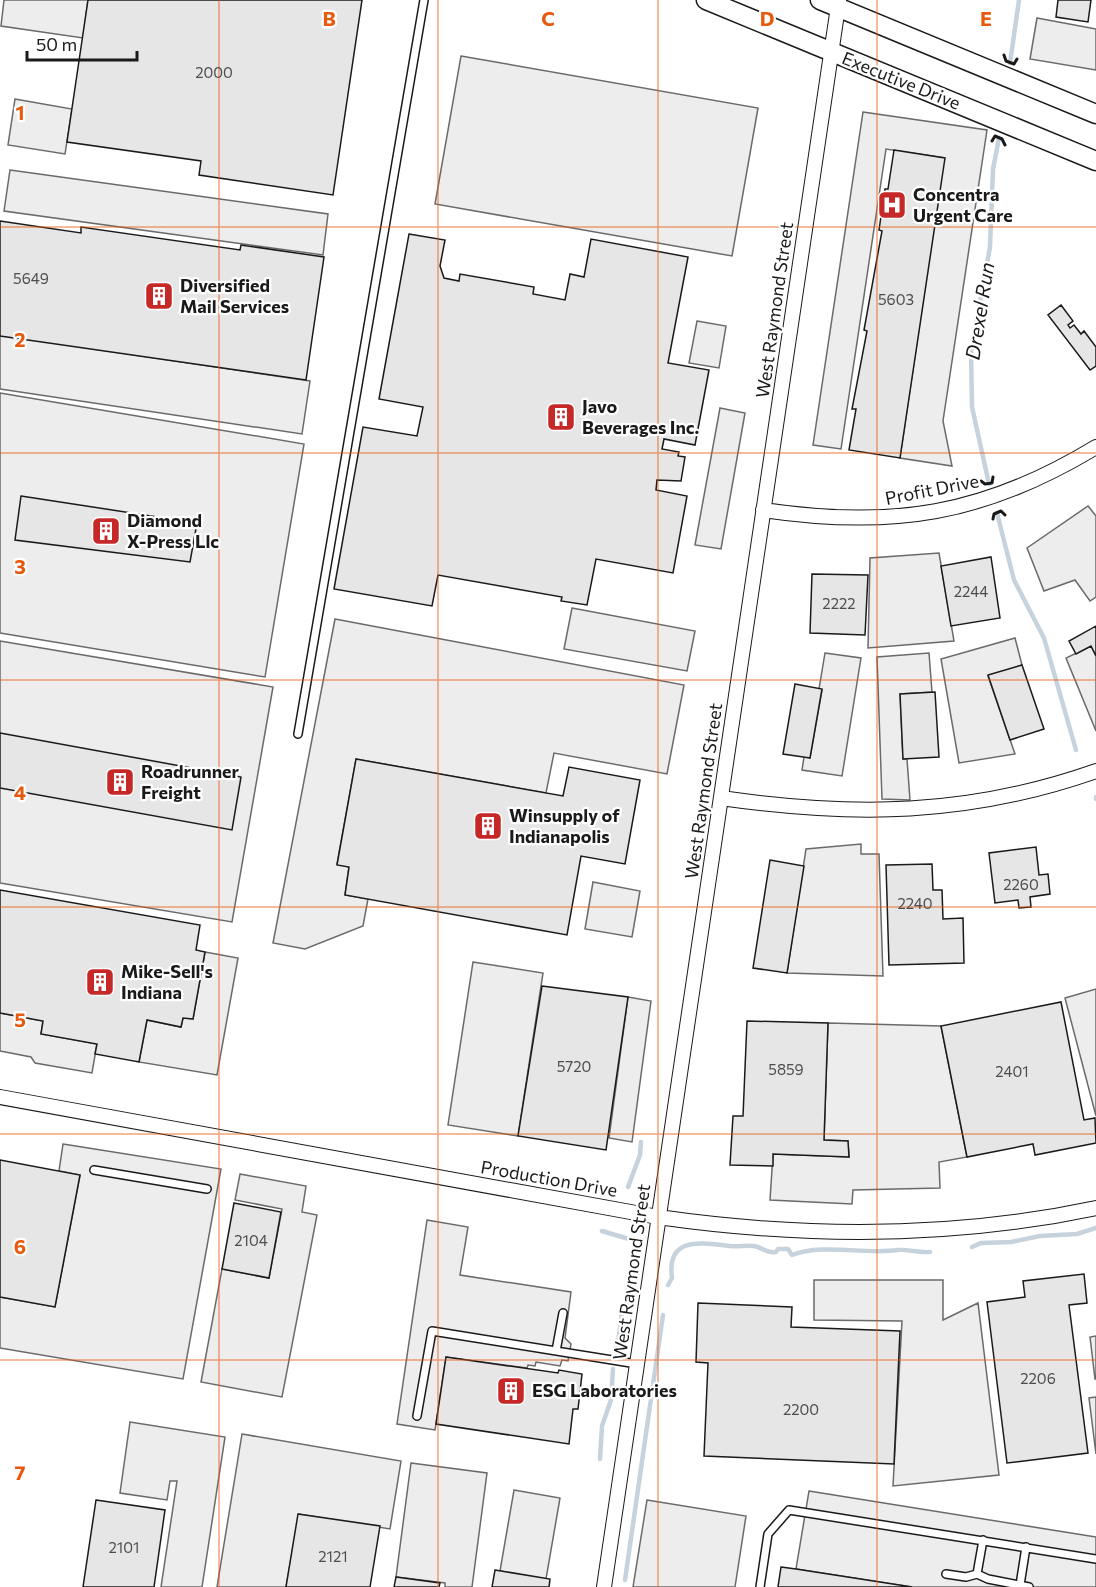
<svg xmlns="http://www.w3.org/2000/svg" width="1096" height="1587" font-family="Commissioner,sans-serif">
  <rect width="100%" height="100%" fill="#fff"/>
  <path fill="#ededed" stroke="#6a6a6a" stroke-width="1.5" d="M4 0H88L83 38 1 26Z
    M1037 18 1096 29V70L1030 59Z
    M461 56 758 108 732 256 435 204Z
    M15 99 72 109 65 154 8 145Z
    M863 112 987 130 943 421 952 466 900 458 944 158 886 149 841 449 813 445Z
    M10 170 328 214 323 255 4 211Z
    M697 321 726 326 719 368 689 363Z
    M0 335 310 381 302 434 0 389Z
    M0 393 304 444 265 677 0 633Z
    M720 408 745 413 721 549 695 545Z
    M1088 506 1096 516V597L1090 601 1075 580 1044 591 1027 548Z
    M939 553 954 641 868 648 870 558Z
    M572 608 695 631 687 671 564 649Z
    M335 619 684 685 667 774 554 753 546 793 356 759 337 864 349 867 345 895 368 899 363 926 305 949 273 943Z
    M1015 638 1022 665 988 676 1015 754 959 763 941 659Z
    M0 641 273 687 232 922 0 883Z
    M1091 646 1096 656V731L1066 658Z
    M825 653 861 658 842 776 802 770 804 757 810 758 822 690 819 689Z
    M929 653 932 692 900 694 903 759H907L910 800 882 799 877 657Z
    M861 844V854H879L883 976 787 973 806 849Z
    M593 882 640 891 632 937 585 929Z
    M205 952 238 958 217 1075 139 1062 147 1020 181 1027 183 1018 193 1019Z
    M473 962 543 973 518 1136 448 1125Z
    M1096 989V1116L1065 998Z
    M628 997 651 1001 632 1142 609 1138Z
    M0 1013 43 1021 41 1034 97 1044 92 1073 35 1063 31 1057 0 1051Z
    M828 1023 941 1026 967 1157 939 1162 940 1188 853 1190 852 1204 770 1200 773 1154 849 1157 848 1141 824 1140Z
    M63 1144 221 1169 183 1379 0 1348V1297L55 1307 80 1175 59 1171Z
    M240 1174 306 1186 302 1212 317 1215 282 1397 201 1382 222 1269 269 1278 282 1209 235 1200Z
    M427 1220 468 1227 460 1275 571 1292 565 1338 571 1344 568 1361 562 1360 560 1366 536 1362 535 1366 528 1365 527 1368 446 1357 435 1430 397 1424Z
    M814 1280H943V1320L978 1303 999 1475 893 1486 902 1321 814 1320Z
    M1096 1336V1379H1095L1090 1337Z
    M1096 1397V1454L1089 1398Z
    M130 1422 225 1437 202 1587H161L177 1481H170L167 1500 120 1493Z
    M242 1434 401 1461 390 1529 299 1514 286 1587H217Z
    M411 1463 487 1473 472 1587H445V1583L396 1577Z
    M514 1490 560 1498 546 1579 500 1571Z
    M809 1491 1096 1537V1587H912L796 1569Z
    M647 1500 746 1516 735 1587H633Z"/>
  <g fill="none" stroke-linecap="round" stroke-linejoin="round">
    <path stroke="#c6d2dc" stroke-width="4.5" d="M1010 63 1019 0
      M989 484 972 407 971 350 990 247 993 169 999 138
      M997 513 1014 580 1044 638 1076 750
      M1096 797V799
      M628 1187 640 1155 641 1142
      M602 1231 629 1239
      M972 1247 981 1243 1011 1242 1040 1236 1077 1234 1096 1228
      M668 1285 672 1278C666 1235 703 1243 730 1246 738 1247 746 1245 754 1246 762 1247 767 1254 776 1252L778 1249H788L792 1255C824 1243 864 1255 898 1250 908 1249 919 1253 930 1252
      M617 1350 622 1313 627 1303 629 1276
      M600 1459 602 1426 611 1400 613 1369
      M625 1580 663 1315"/>
  </g>
  <path fill="#e6e6e6" stroke="#1a1a1a" stroke-width="1.5" d="M88 0H362L333 195 199 175 201 161 67 142Z
    M1058 0H1091L1088 22 1056 17Z
    M894 150 945 158 900 458 849 450 856 409H852L867 331 864 330 882 231 879 230 885 189H888Z
    M0 221 81 233V227L240 250 241 245 324 257 306 380 0 336Z
    M409 234 445 240 440 266 444 278 459 281 460 274 534 287 533 294 565 300 570 274 584 277 591 239 688 257 668 363 709 370 695 445 664 439 662 449 679 452 678 456 685 457 681 481 657 480 656 490 687 496 673 573 596 559 587 605 561 601 562 597 438 575 432 606 334 589 363 427 417 436 423 407 379 399Z
    M1061 305 1073 321 1068 325 1070 328 1074 325 1081 334 1084 331 1096 347V366L1090 370 1048 315Z
    M21 496 197 523 190 562 15 540Z
    M991 557 1000 618 951 626 941 566Z
    M812 574 868 575 865 635 810 633Z
    M1096 626V656L1091 646 1076 654 1069 641Z
    M1022 665 1044 729 1010 740 988 675Z
    M795 684 822 689 810 758 783 754Z
    M935 692 939 757 903 759 900 694Z
    M0 733 241 777 232 830 0 788Z
    M356 759 563 796 569 767 640 780 625 864 581 856 567 935 345 895 349 867 337 865Z
    M1036 847 1039 875 1048 874 1050 894 1030 897 1031 907 1019 908 1018 900 995 903 989 853Z
    M770 860 804 866 787 973 753 968Z
    M932 864 933 890H942L943 919 963 918 964 963 889 965 886 865Z
    M0 890 200 925 196 950 205 952 193 1019 183 1018 181 1027 147 1020 139 1062 95 1054 97 1044 41 1034 43 1021 0 1013Z
    M542 986 628 997 606 1150 518 1136Z
    M1061 1002 1084 1120 1095 1118 1096 1143 1035 1155 1033 1144 967 1157 941 1026Z
    M747 1021 828 1023 824 1140 848 1141 849 1157 773 1154V1166L730 1165 733 1116H743Z
    M0 1160 80 1175 55 1307 0 1297Z
    M234 1203 281 1212 269 1278 222 1269Z
    M1084 1274 1087 1303 1069 1305 1088 1453 1007 1463 987 1302 1025 1297 1023 1281Z
    M698 1303 792 1307 791 1327 900 1331 894 1464 704 1456 708 1363 696 1362Z
    M446 1357 558 1373 559 1370 582 1374 578 1409H573L569 1444 436 1424Z
    M96 1500 165 1510 154 1587H83Z
    M298 1514 380 1526 370 1587H286Z
    M781 1567 796 1569 912 1587H778Z
    M495 1570 550 1579 549 1587H492Z
    M396 1577 440 1583 439 1587H394Z"/>
  <g fill="none" stroke-linecap="round" stroke-linejoin="round">
    <g stroke="#1a1a1a" stroke-width="10">
      <path id="lane" d="M298 734 424 0
        M94 1170 207 1189
        M556 1351 563 1313
        M417 1416 432 1331 637 1364
        M946 1574 966 1577 977 1574 988 1579 1029 1587
        M977 1574 983 1540
        M1020 1585 1026 1547
        M760 1587 768 1534 789 1510 1096 1559"/>
    </g>
    <g stroke="#1a1a1a" stroke-width="16">
      <path id="street" d="M763 510C892 529 984 515 1096 447
        M721 798C853 817 968 816 1096 771
        M0 1097 658 1217C805 1238 950 1239 1096 1208
        M604 1587 839 0"/>
    </g>
    <g stroke="#1a1a1a" stroke-width="21">
      <path id="secondary" d="M706 0 1096 161
        M820 0 1096 114"/>
    </g>
    <use href="#lane" stroke="#fff" stroke-width="7"/>
    <use href="#street" stroke="#fff" stroke-width="14"/>
    <use href="#secondary" stroke="#fff" stroke-width="18"/>
    <path stroke="#1a1a1a" stroke-width="3" d="M1004 55 1006 61 1014 64 1017 59
      M992 141 995 136 1002 139 1005 145
      M981 481 985 484 992 483 993 477
      M993 519 994 514 1001 511 1005 515"/>
  </g>
  <path fill="none" stroke="#e8590c" stroke-width="1.5" stroke-opacity="0.55" d="M219 0V1587M438 0V1587M658 0V1587M877 0V1587M0 227H1096M0 453H1096M0 680H1096M0 907H1096M0 1134H1096M0 1360H1096"/>
  <defs>
    <g id="hospital-square" transform="scale(1.5)"><rect x="-9" y="-9" width="18" height="18" rx="4" fill="#c62828" stroke="#fff"/><path d="M-5-5h3v3.5h4V-5h3V5h-3V1.5h-4V5h-3Z" fill="#fff"/></g>
    <g id="building-square" transform="scale(1.5)"><rect x="-9" y="-9" width="18" height="18" rx="4" fill="#c62828" stroke="#fff"/><path d="M-4-6H4V6H1V3H-1V6H-4ZM-2.5-4.3h1.7v1.8h-1.7ZM.8-4.3h1.7v1.8H.8ZM-2.5-1h1.7V.8h-1.7ZM.8-1h1.7V.8H.8Z" fill="#fff"/></g>
  </defs>
  <g fill-rule="evenodd">
    <use href="#hospital-square" x="892" y="205"/>
    <use href="#building-square" x="159" y="296"/>
    <use href="#building-square" x="561" y="417"/>
    <use href="#building-square" x="106" y="531"/>
    <use href="#building-square" x="120" y="782"/>
    <use href="#building-square" x="488" y="826"/>
    <use href="#building-square" x="100" y="982"/>
    <use href="#building-square" x="511" y="1391"/>
  </g>
  <g text-anchor="middle" stroke-width="4.5" stroke-linejoin="round" paint-order="stroke">
    <g font-size="15" fill="#4d4d4d">
      <text x="214" y="78">2000</text>
      <text x="31" y="284">5649</text>
      <text x="896" y="305">5603</text>
      <text x="971" y="597">2244</text>
      <text x="839" y="609">2222</text>
      <text x="1021" y="890">2260</text>
      <text x="915" y="909">2240</text>
      <text x="574" y="1072">5720</text>
      <text x="786" y="1075">5859</text>
      <text x="1012" y="1077">2401</text>
      <text x="251" y="1246">2104</text>
      <text x="1038" y="1384">2206</text>
      <text x="801" y="1415">2200</text>
      <text x="124" y="1553">2101</text>
      <text x="333" y="1562">2121</text>
    </g>
    <g font-size="18" fill="#1a1a1a" stroke="#fff">
      <text transform="translate(901 81) rotate(22)" y="6">Executive Drive</text>
      <text transform="translate(775 310) rotate(-82)" y="6">West Raymond Street</text>
      <text transform="translate(932 490) rotate(-11)" y="6">Profit Drive</text>
      <text transform="translate(704 791) rotate(-82)" y="6">West Raymond Street</text>
      <text transform="translate(549 1179) rotate(10)" y="6">Production Drive</text>
      <text transform="translate(632 1272) rotate(-82)" y="6">West Raymond Street</text>
    </g>
    <g font-size="18" font-weight="bold" fill="#1a1a1a" stroke="#fff" text-anchor="start">
      <text x="913" y="201">Concentra<tspan x="913" dy="21">Urgent Care</tspan></text>
      <text x="180" y="292">Diversified<tspan x="180" dy="21">Mail Services</tspan></text>
      <text x="582" y="413">Javo<tspan x="582" dy="21">Beverages Inc.</tspan></text>
      <text x="127" y="527">Diamond<tspan x="127" dy="21">X-Press Llc</tspan></text>
      <text x="141" y="778">Roadrunner<tspan x="141" dy="21">Freight</tspan></text>
      <text x="509" y="822">Winsupply of<tspan x="509" dy="21">Indianapolis</tspan></text>
      <text x="121" y="978">Mike-Sell's<tspan x="121" dy="21">Indiana</tspan></text>
      <text x="532" y="1397">ESG Laboratories</text>
    </g>
    <g font-size="20" font-style="italic" fill="#1a1a1a" stroke="#fff">
      <text transform="translate(980 311) rotate(-81)" y="7">Drexel Run</text>
    </g>
  </g>
  <g font-size="20" text-anchor="middle" font-weight="bold" fill="#e8590c" stroke="#fff" stroke-width="4.5" stroke-linejoin="round" paint-order="stroke">
    <text x="329" y="26">B</text>
    <text x="548" y="26">C</text>
    <text x="767" y="26">D</text>
    <text x="986" y="26">E</text>
    <text x="20" y="120">1</text>
    <text x="20" y="347">2</text>
    <text x="20" y="574">3</text>
    <text x="20" y="800">4</text>
    <text x="20" y="1027">5</text>
    <text x="20" y="1254">6</text>
    <text x="20" y="1480">7</text>
  </g>
  <path d="M27 51v9h110v-9" fill="none" stroke="#1a1a1a" stroke-width="3"/>
  <text x="36" y="51" font-size="18" fill="#1a1a1a" stroke="#ffffff" stroke-width="4.5" paint-order="stroke">50 m</text>
</svg>
